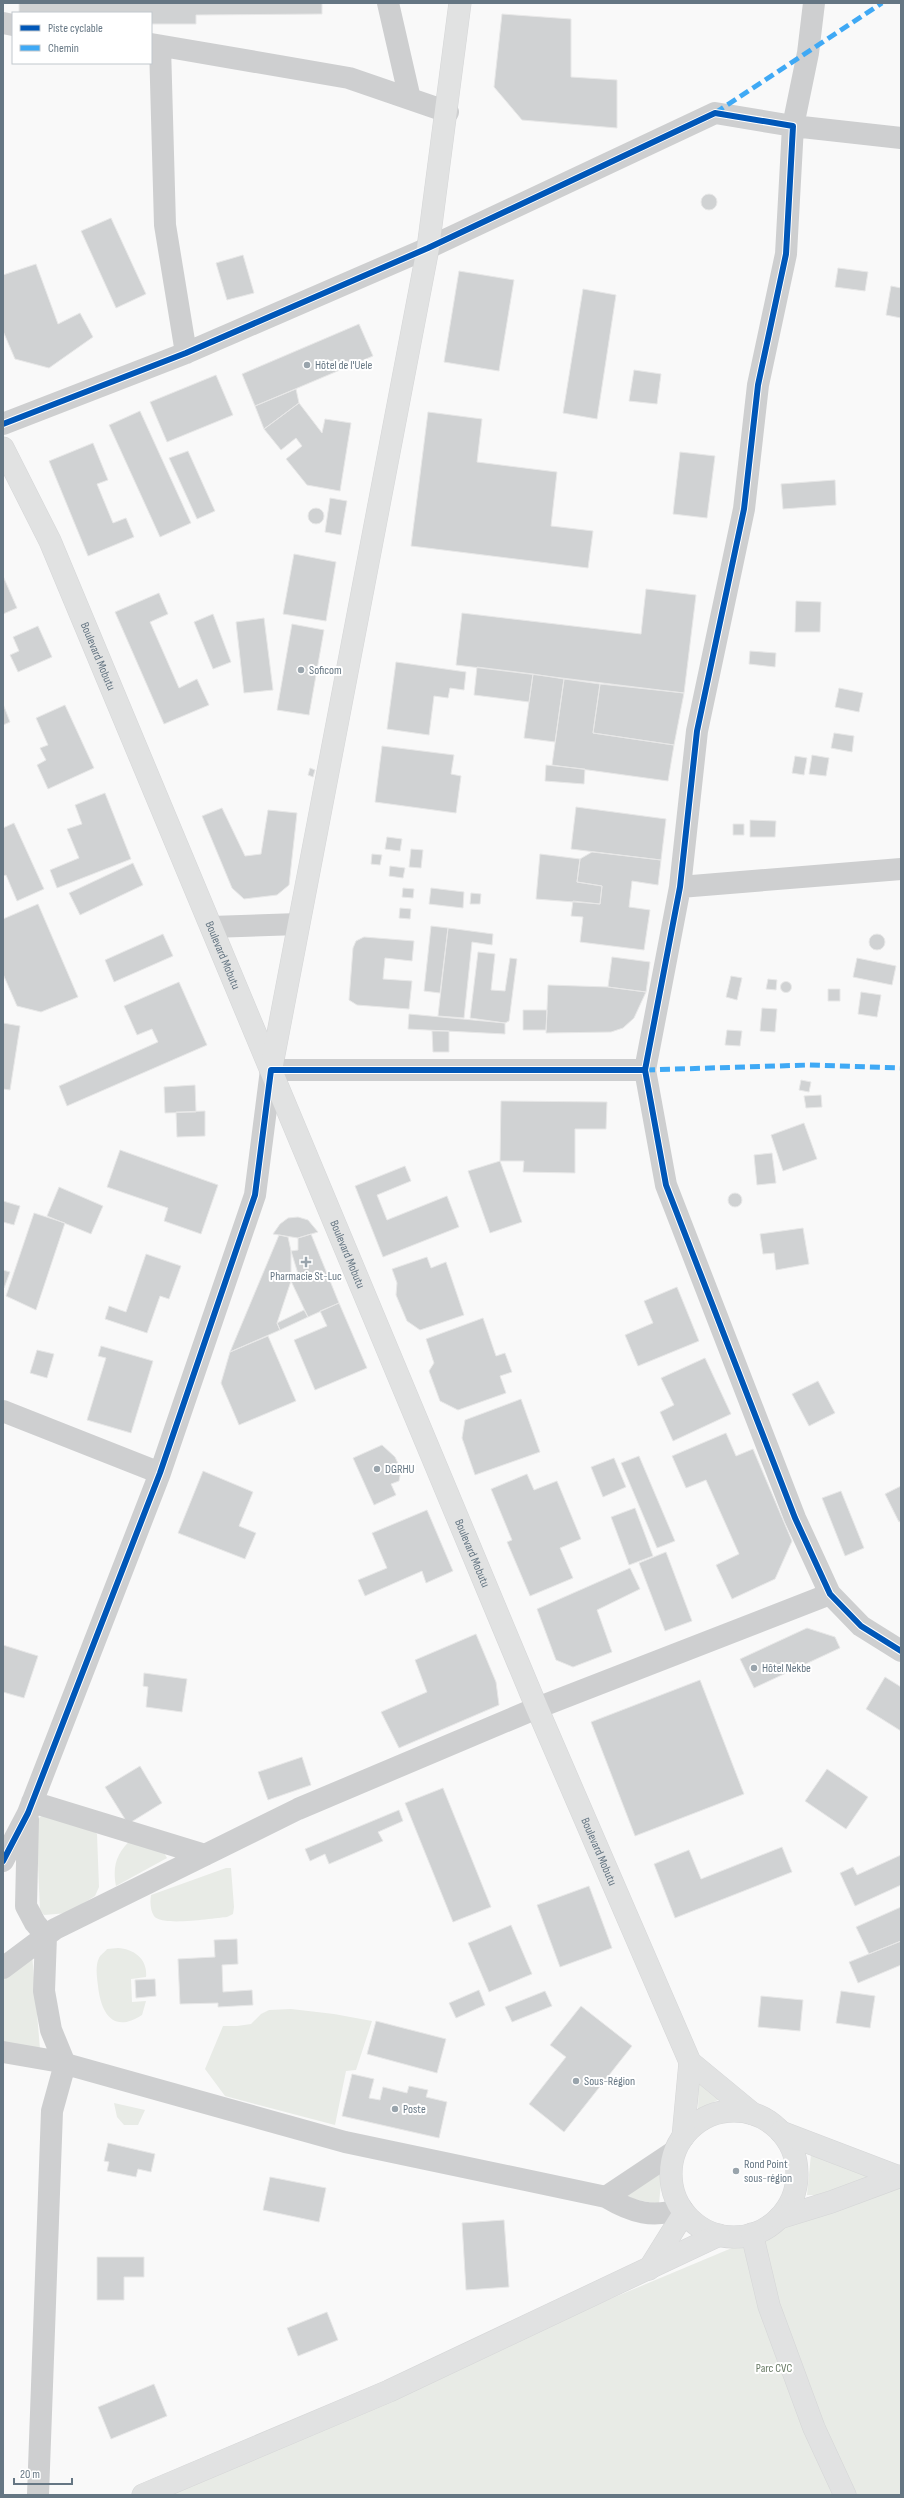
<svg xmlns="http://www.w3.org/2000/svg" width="904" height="2498" font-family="'Sofia Sans Condensed',sans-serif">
  <rect width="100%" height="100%" fill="#f9f9f9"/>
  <path fill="#e8ebe6" d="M42 1815 92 1830 97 1834 99 1887 95 1896 68 1913 44 1915 40 1910 36 1821Z
    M132 1839 162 1849 167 1858 116 1886C112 1866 117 1852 132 1839Z
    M226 1868H231L234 1907 233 1914 227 1917C213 1918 162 1927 154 1916 150 1910 150 1901 151 1895Z
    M118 1948C134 1949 148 1959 146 1977L131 1979 132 2002 146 2001 142 2015C113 2034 101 2013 98 1986 97 1978 95 1966 99 1958 100 1955 105 1952 107 1949Z
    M32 1954 40 2049 3 2042V1979Z
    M291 2009 334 2014 372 2021 356 2070 346 2071 335 2125 225 2096 205 2069 223 2026H237L251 2024 261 2014 269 2010Z
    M699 2077 722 2098 698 2110Z
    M114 2103 145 2110 138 2125H124L117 2117Z
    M811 2154 868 2177 826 2195H807Z
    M662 2172 659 2204 622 2197Z
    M901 2177V2495H143Z"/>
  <path fill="#d0d2d3" stroke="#e8e8e8" d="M19 3H322V14L196 15V24H151V13H19Z
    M502 14 571 19V77L617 80V128L522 120 494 87Z
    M701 202a8 8 0 1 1 16 0a8 8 0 1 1-16 0Z
    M111 218 146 294 116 308 81 231Z
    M243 255 254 293 227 300 216 263Z
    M36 264 58 324 80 313 93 337 49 368 15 359 3 331V275Z
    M838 268 868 272 865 291 835 287Z
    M459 271 514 280 499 371 444 362Z
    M891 286 901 288V318L886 315Z
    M583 289 616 295 597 419 563 413Z
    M359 324 373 356 255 406 242 374Z
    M634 370 661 374 657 404 629 401Z
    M216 375 233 415 167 442 150 402Z
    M296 389 299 403 264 429 255 406Z
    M299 403 322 433 325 419 351 423 340 491 307 485 286 459 302 446 296 438 281 450 264 429Z
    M140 411 191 523 160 537 109 425Z
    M428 412 482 419 477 462 557 472 551 526 593 531 588 568 411 546Z
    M93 443 108 480 97 484 113 523 126 518 134 537 88 556 49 461Z
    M188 451 215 511 197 519 169 458Z
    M680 452 715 456 707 518 673 514Z
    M835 480 836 505 783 509 781 484Z
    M330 498 347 501 341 535 325 532Z
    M308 516a8 8 0 1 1 16 0a8 8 0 1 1-16 0Z
    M294 554 336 562 326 621 283 614Z
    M3 576 17 608 3 614Z
    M646 589 696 595 684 693 456 665 462 613 641 634Z
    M159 593 168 614 150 622 179 688 197 679 209 705 164 724 115 612Z
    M796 601 821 602 820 632H795Z
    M213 614 231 662 213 669 194 622Z
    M264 618 273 690 244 693 236 622Z
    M292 624 324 630 309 715 277 710Z
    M38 626 52 657 18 672 10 655 19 651 13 637Z
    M750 651 776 653 775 667 749 664Z
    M396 662 466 672 464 690 450 688 448 698 434 696 429 735 387 729Z
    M477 667 533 674 529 702 474 695Z
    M533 674 564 679 555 742 524 738Z
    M564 679 600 684 593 733 674 745 668 781 552 765Z
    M600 684 684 693 674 745 593 733Z
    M839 688 863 693 859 712 835 707Z
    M3 704 10 722 3 725Z
    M65 705 94 768 48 789 37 765 46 760 40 748 48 745 36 718Z
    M834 733 854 736 852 752 831 748Z
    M382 746 454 755 451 774 461 776 456 813 375 802Z
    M812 755 829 758 826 776 809 774Z
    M795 756 807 758 804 775 792 773Z
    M546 765 585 769 584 784 545 781Z
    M310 768 315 770 313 777 308 775Z
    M105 793 131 859 57 888 50 870 79 858 67 829 82 824 75 805Z
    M576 807 666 819 661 860 571 849Z
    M222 808 245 856 261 854 268 810 297 813 289 885 277 895 244 899 232 888 202 816Z
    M750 820 776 821 775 837H750Z
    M14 823 44 889 17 901 6 875 3 876V828Z
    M733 824H744V835H733Z
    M387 837 402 839 400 851 385 849Z
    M411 849 423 850 421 868 409 867Z
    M592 852 661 860 658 885 632 881 629 907 650 910 644 950 580 942 583 917 571 916 573 901 600 904 602 886 577 882 580 859Z
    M372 854 382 855 380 865 371 864Z
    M540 854 580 859 577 882 602 886 600 904 536 899Z
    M133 863 143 885 80 915 69 893Z
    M390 866 405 868 403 878 389 876Z
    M403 888 414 889 413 898 402 897Z
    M431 888 464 892 463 908 429 904Z
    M471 893 481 894 480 904H470Z
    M38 904 78 997 41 1012 17 1006 3 974V919Z
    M400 908 411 909 410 919 399 918Z
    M431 926 448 928 440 993 424 991Z
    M448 928 493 934 492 945 472 942 464 1018 438 1016Z
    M869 942a8 8 0 1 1 16 0a8 8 0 1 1-16 0Z
    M163 934 173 956 114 982 105 960Z
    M364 937 414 941 412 961 385 958 383 979 412 981 409 1009 357 1005 349 1000 353 948 356 941Z
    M478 952 495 954 491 990 505 991 510 958 517 959 509 1021 505 1023 470 1018Z
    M612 957 650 962 646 992 608 987Z
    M857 958 896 966 892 985 853 977Z
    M731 976 742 978 737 1000 726 997Z
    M768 979 777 980 776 990 766 989Z
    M780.5 987a5.5 5.5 0 1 1 11 0a5.5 5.5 0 1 1-11 0Z
    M179 982 207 1045 67 1106 59 1086 158 1042 152 1029 137 1035 124 1006Z
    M548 985 608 987 646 992 634 1018 623 1028 611 1032 546 1033Z
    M828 989H840V1001H828Z
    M861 992 881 995 877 1017 858 1014Z
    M762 1008 777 1009 775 1032 760 1031Z
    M523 1010H547L546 1030H523Z
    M409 1014 505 1023V1034L408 1029Z
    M3 1023 20 1026 10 1090 3 1089Z
    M727 1030 742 1031 740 1046 725 1045Z
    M432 1031H449V1052H433Z
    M801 1080 811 1082 809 1092 799 1090Z
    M195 1085 196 1112 165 1113 164 1087Z
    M821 1095 822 1107 806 1108 804 1096Z
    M501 1101 607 1102 606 1129H575V1173L523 1172 524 1161H500Z
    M205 1111V1136L177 1137 176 1112Z
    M804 1123 817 1159 783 1171 771 1135Z
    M120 1150 218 1185 201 1234 164 1221 168 1208 107 1187Z
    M772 1153 776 1183 757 1185 754 1155Z
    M500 1161 522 1222 490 1233 468 1171Z
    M405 1166 411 1181 377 1195 387 1220 447 1196 459 1227 383 1257 355 1186Z
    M59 1187 103 1206 91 1234 47 1216Z
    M728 1200a7 7 0 1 1 14 0a7 7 0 1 1-14 0Z
    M3 1201 20 1206 14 1225 3 1222Z
    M34 1213 65 1223 36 1310 6 1296Z
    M298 1217 308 1220 318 1232 298 1238 273 1234 280 1224 288 1218Z
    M803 1228 809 1264 776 1270 774 1253 763 1254 760 1234Z
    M311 1234 339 1303 308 1317 291 1281 299 1277 291 1251 298 1250V1238Z
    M279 1235 288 1237 291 1251V1281L277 1323 280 1330 230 1352Z
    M146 1254 181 1266 169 1299 160 1296 147 1333 105 1319 109 1306 126 1312Z
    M427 1257 431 1268 446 1262 464 1315 420 1330 407 1321 396 1295 397 1283 392 1269Z
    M3 1270 10 1272 4 1288H3Z
    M677 1287 699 1341 638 1366 625 1335 653 1323 644 1301Z
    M339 1303 367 1368 315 1390 294 1340 327 1326 320 1311Z
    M304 1310 308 1317 280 1330 277 1323Z
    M483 1318 496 1356 505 1353 512 1372 500 1376 506 1393 458 1410 440 1401 429 1371 434 1363 426 1339Z
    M268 1336 296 1401 239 1425 221 1383 230 1352Z
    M101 1346 153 1361 131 1433 87 1420 106 1358 98 1356Z
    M37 1350 54 1354 47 1378 30 1373Z
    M705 1358 731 1414 673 1441 660 1412 674 1405 661 1378Z
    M818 1381 835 1413 809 1426 792 1394Z
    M521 1399 540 1452 475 1475 462 1438 465 1420Z
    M726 1433 736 1456 753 1449 792 1541 775 1579 732 1599 716 1565 739 1554 706 1480 686 1488 672 1456Z
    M382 1445 395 1457 401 1470 399 1481 391 1484 396 1495 374 1505 353 1458Z
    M639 1456 675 1541 657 1548 621 1463Z
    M614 1458 626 1487 603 1497 591 1467Z
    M203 1471 253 1492 239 1526 256 1533 245 1559 178 1533Z
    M527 1474 534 1490 557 1481 581 1539 560 1548 573 1578 530 1596 507 1542 512 1540 491 1489Z
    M901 1486V1521L899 1522 885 1494Z
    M841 1491 864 1548 845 1556 822 1498Z
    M635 1508 653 1556 629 1565 611 1517Z
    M427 1510 453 1571 426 1583 422 1571 365 1596 358 1580 387 1568 372 1533Z
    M666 1552 692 1621 665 1631 639 1563Z
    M630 1568 640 1589 597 1610 612 1652 573 1667 556 1660 537 1609Z
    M807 1628 835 1637 840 1648 754 1688 740 1659Z
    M476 1634 496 1682 499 1705 399 1748 381 1712 427 1692 415 1660Z
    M3 1645 38 1656 24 1698 3 1692Z
    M144 1673 187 1679 182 1712 146 1707 148 1687 143 1686Z
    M885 1677 901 1687V1731L866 1709Z
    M700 1680 744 1794 635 1836 591 1722Z
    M302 1757 311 1785 268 1800 258 1772Z
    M140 1766 162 1803 128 1824 105 1787Z
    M827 1769 868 1797 846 1829 805 1801Z
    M443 1788 491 1907 453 1922 405 1803Z
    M399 1810 403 1821 378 1832 383 1841 329 1864 325 1854 310 1861 305 1849Z
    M782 1847 792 1872 675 1918 654 1864 689 1850 701 1879Z
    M901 1855V1885L855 1906 840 1873 853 1867 857 1875Z
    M589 1886 612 1948 560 1967 537 1905Z
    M901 1907V1941L869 1954 856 1927Z
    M511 1925 532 1974 489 1992 468 1943Z
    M237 1939 238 1964 222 1965 223 1992 252 1990 253 2005 218 2007V2003L180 2004 178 1959 215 1957 214 1940Z
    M901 1941V1965L858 1983 849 1962Z
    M155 1979 156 1996 136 1998 135 1980Z
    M479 1990 485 2005 456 2018 449 2003Z
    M545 1991 552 2006 512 2022 505 2007Z
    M841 1991 875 1996 870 2028 836 2023Z
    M761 1996 803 2000 800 2031 758 2027Z
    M581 2006 632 2046 564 2132 529 2104 566 2057 550 2045Z
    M376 2021 446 2039 437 2073 367 2054Z
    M352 2074 374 2079 369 2098 380 2100 383 2087 407 2093 409 2086 428 2090 426 2097 447 2102 439 2138 342 2116Z
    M108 2143 155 2154 151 2172 138 2169 136 2177 107 2171 109 2162 104 2161Z
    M270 2177 326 2188 319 2222 263 2210Z
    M504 2220 509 2287 466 2290 462 2223Z
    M97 2257H144V2277H124V2300H97Z
    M327 2312 338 2340 298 2356 287 2328Z
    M154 2384 167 2416 111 2439 98 2407Z"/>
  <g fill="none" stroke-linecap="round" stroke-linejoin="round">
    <g stroke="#d5d6d7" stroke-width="23">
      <g id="major">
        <path id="s1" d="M3 448 50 541 537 1708 690 2062 753 2114"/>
        <path d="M271 1070 428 248 460 3"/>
        <circle cx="734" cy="2174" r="63"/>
        <path d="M781 2132 899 2177"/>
        <path d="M683 2137 690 2062"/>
        <path d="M779 2218 831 2202 901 2176"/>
        <path d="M752 2234 769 2306 814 2428 845 2495"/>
        <path d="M649 2269 684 2213"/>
        <path d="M143 2495 389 2391 719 2235"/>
      </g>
    </g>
    <path stroke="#cecfd0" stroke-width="22" d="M388 3 410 99
      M814 3 808 53 793 126 901 138
      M3 23 13 25
      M151 44 349 78 448 112
      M160 46 165 225 186 353
      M3 424 186 353 428 248 715 113 793 126 786 254 758 385 744 509 697 731 680 887 645 1070
      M680 887 901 869
      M211 927 299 924
      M3 1411 160 1473
      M32 1802 205 1855
      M28 1819 26 1906 35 1923 46 1936 44 1991 51 2030 65 2064 52 2111 38 2495
      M3 1861 28 1813 160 1473 255 1195 271 1070H645L666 1185 795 1518 830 1594 861 1626 901 1651
      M3 1968 55 1929 298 1809 537 1708 830 1594
      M3 2052 55 2061 345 2142 606 2197C633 2213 652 2218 682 2209
      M606 2197 675 2151"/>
    <use href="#major" stroke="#e1e2e2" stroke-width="22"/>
    <path stroke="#3fa9f5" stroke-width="5" stroke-dasharray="10 5" stroke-linecap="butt" d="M715 113 882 3
      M645 1070 809 1065 901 1068"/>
    <g stroke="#fff" stroke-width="8">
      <path id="cycleway" d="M3 424 186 353 428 248 715 113 793 126 786 254 758 385 744 509 697 731 680 887 645 1070
        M3 1861 28 1813 160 1473 255 1195 271 1070H645L666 1185 795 1518 830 1594 861 1626 901 1651"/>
    </g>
    <use href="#cycleway" stroke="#0057b8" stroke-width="6"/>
  </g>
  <g fill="#99a4ac" stroke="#fff" stroke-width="1.5">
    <circle cx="307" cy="365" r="4"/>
    <circle cx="301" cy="670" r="4"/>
    <path d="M304 1256h4v4h4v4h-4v4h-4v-4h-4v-4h4z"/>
    <circle cx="377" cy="1469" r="4"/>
    <circle cx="754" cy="1668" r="4"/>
    <circle cx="576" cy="2081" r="4"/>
    <circle cx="395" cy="2109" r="4"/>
    <circle cx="736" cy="2171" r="4"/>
  </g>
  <g text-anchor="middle" stroke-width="4" stroke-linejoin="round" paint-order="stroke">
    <g font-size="12" fill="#657683" stroke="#fff" text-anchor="start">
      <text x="315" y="369">Hôtel de l'Uele</text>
      <text x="309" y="674">Soficom</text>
      <text x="306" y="1280" text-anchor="middle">Pharmacie St-Luc</text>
      <text x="385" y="1473">DGRHU</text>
      <text x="762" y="1672">Hôtel Nekbe</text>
      <text x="584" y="2085">Sous-Région</text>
      <text x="403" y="2113">Poste</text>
      <text x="744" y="2168">Rond Point<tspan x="744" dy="14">sous-région</tspan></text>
    </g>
    <g font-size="12" fill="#657683" stroke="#fff">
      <text dy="4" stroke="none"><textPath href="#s1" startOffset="229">Boulevard Mobutu</textPath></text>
      <text dy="4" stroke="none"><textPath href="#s1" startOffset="553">Boulevard Mobutu</textPath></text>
      <text dy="4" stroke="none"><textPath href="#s1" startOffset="877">Boulevard Mobutu</textPath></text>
      <text dy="4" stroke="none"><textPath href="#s1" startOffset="1201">Boulevard Mobutu</textPath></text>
      <text dy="4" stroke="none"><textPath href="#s1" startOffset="1525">Boulevard Mobutu</textPath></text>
    </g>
    <g font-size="12" fill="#687a64" stroke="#fff">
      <text x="774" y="2372">Parc CVC</text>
    </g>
  </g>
  <rect width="904" height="2498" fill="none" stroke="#657683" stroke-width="8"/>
  <rect x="12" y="12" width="140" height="52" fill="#ffffff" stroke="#c1c8cd"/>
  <rect x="20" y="25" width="20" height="6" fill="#0057b8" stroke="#c1c8cd"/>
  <text x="48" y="32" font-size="12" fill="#657683">Piste cyclable</text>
  <rect x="20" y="45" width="20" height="6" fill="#3fa9f5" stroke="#c1c8cd"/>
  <text x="48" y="52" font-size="12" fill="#657683">Chemin</text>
  <path d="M14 2478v6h58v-6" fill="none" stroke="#657683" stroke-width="2"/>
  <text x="20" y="2478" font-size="12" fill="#657683" stroke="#ffffff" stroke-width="3" paint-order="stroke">20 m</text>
</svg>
